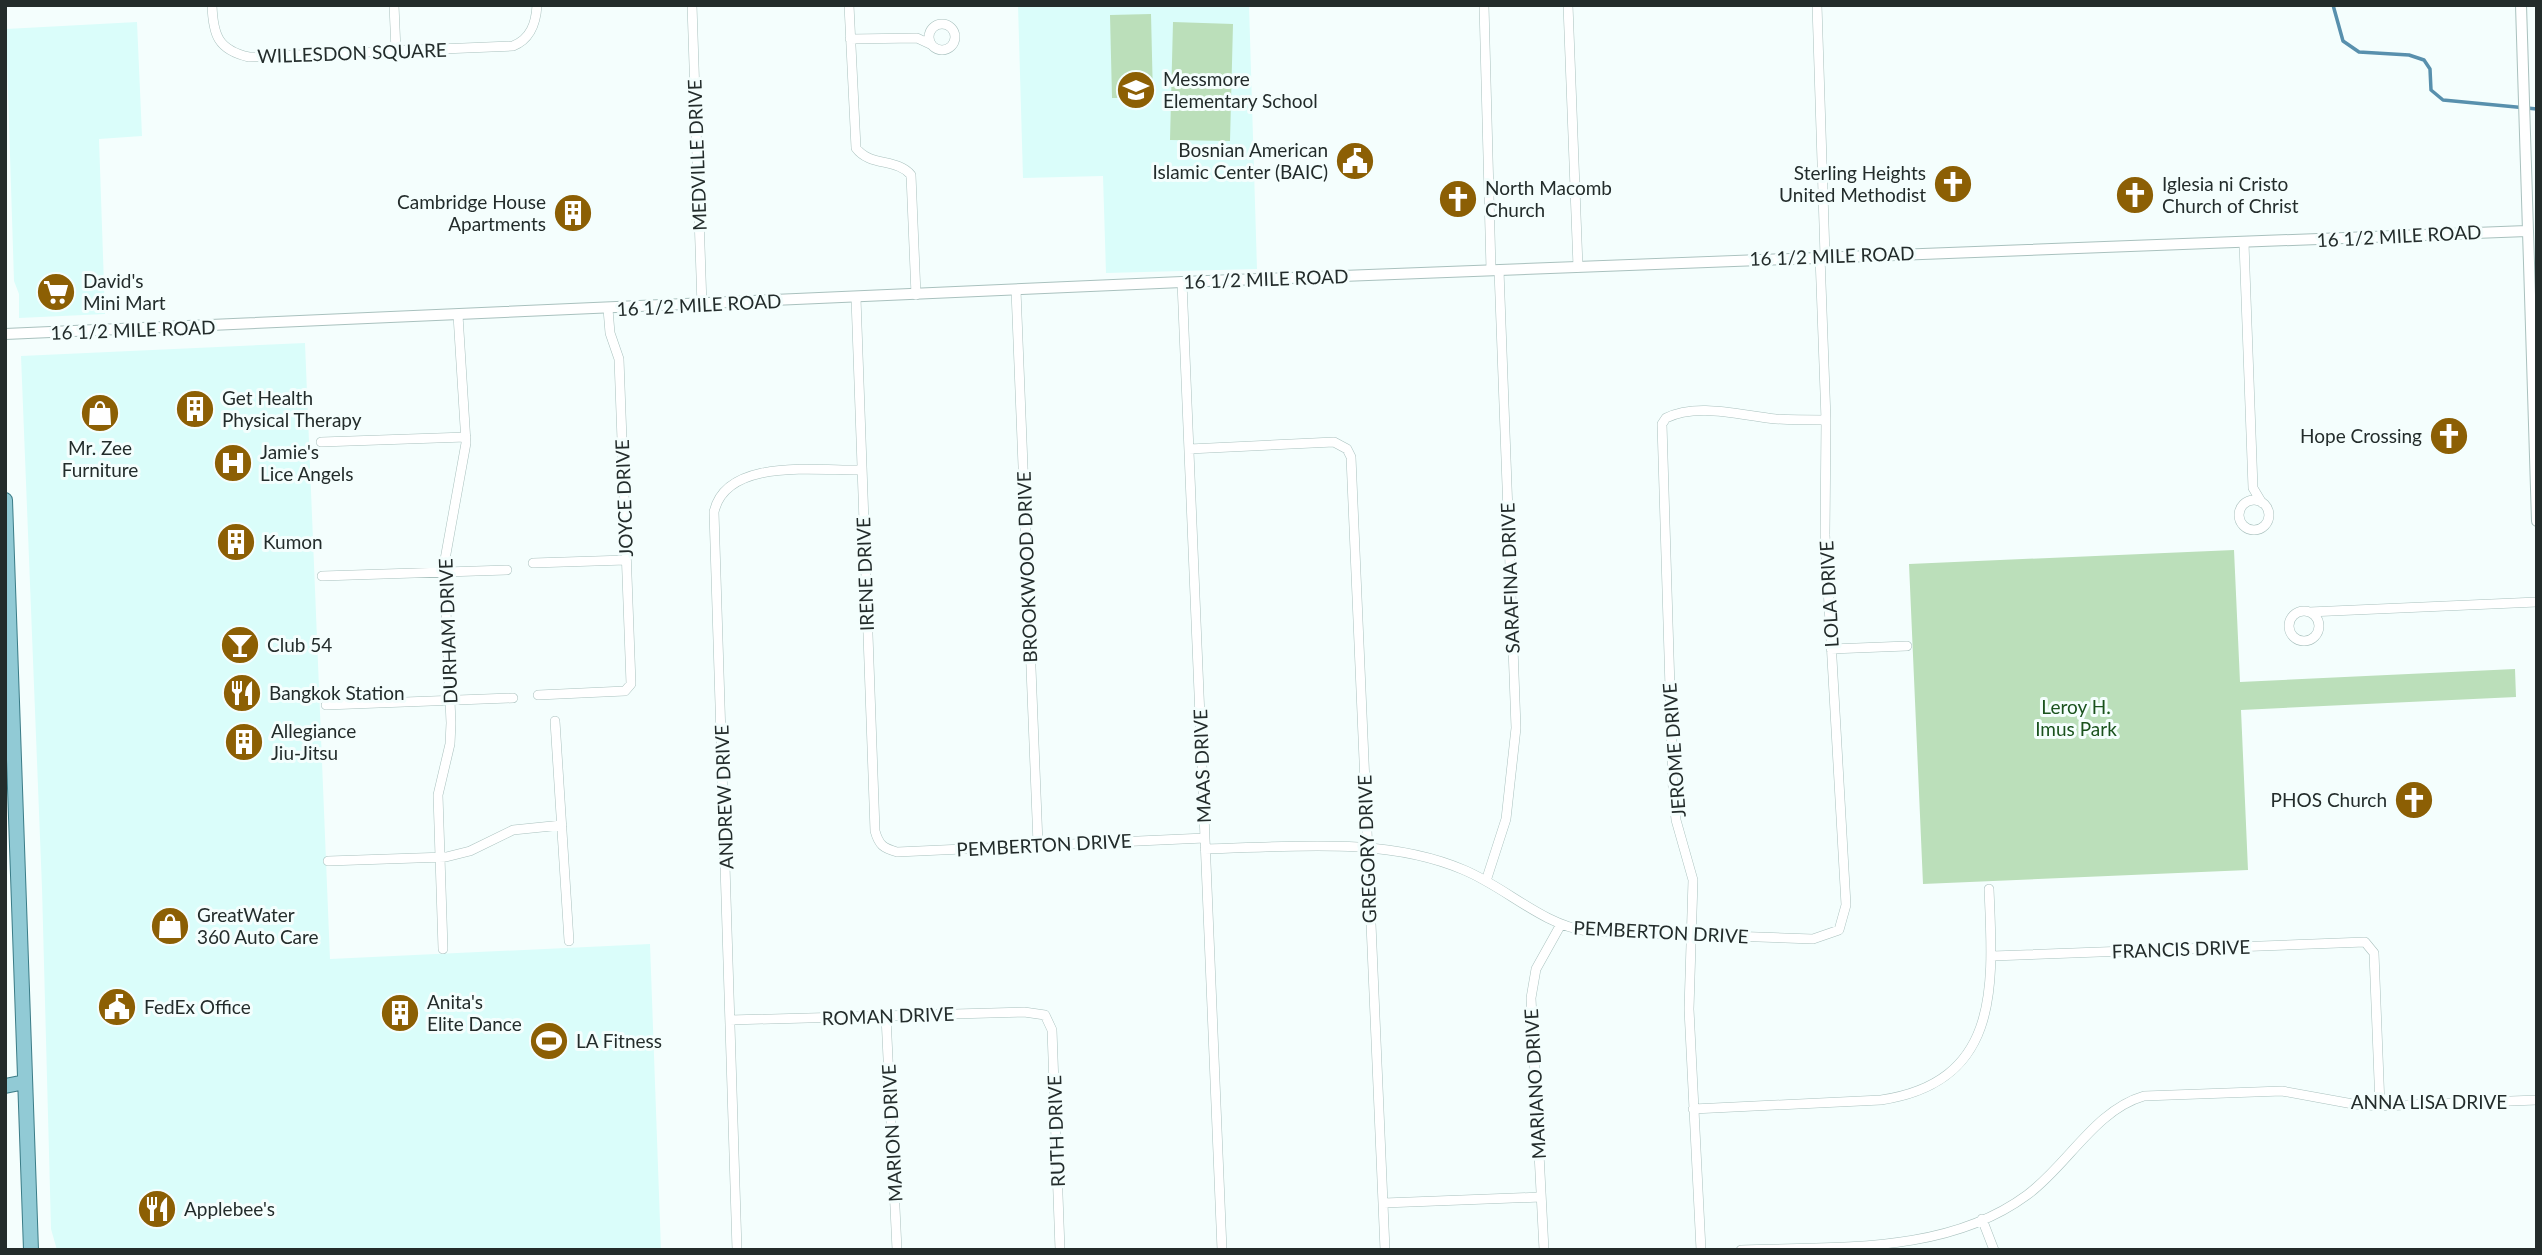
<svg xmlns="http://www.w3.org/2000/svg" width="2542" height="1255" font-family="Lato,sans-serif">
  <rect width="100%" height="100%" fill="#f4fefd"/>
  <path fill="#dafdfa" d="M1018 5H1249L1257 269 1106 273 1103 176 1023 178Z
    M137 22 142 136 99 139 105 314 19 318V294L14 281 6 29Z
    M305 343 330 959 650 944 661 1250H57L51 1229 42 888 21 356Z"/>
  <path fill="#bbdfba" d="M1151 14 1153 98H1112L1110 15Z
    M1173 22 1233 24 1230 141 1170 140Z
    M2234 550 2240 682 2515 669 2516 697 2241 710 2248 870 1923 884 1909 564Z"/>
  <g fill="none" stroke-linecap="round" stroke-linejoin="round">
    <path stroke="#5890ad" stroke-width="3.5" d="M2333 5 2343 41 2359 52 2409 55 2424 60 2430 69 2431 90 2443 100 2537 109"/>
    <g stroke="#a9c1be" stroke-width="10">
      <path id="minor" d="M212 5C213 35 218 50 249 57L513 46C531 39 536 23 537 5
        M394 5 396 51
        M692 5 702 306
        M849 5 856 148C870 167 897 158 911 175L916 295
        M1484 5 1491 270
        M1568 5 1578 267
        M1817 5 1825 256
        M929 37a13 13 0 1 1 26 0a13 13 0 1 1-26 0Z
        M850 39 917 38 932 45
        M2244 243 2253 488 2262 503
        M1182 282 1222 1250
        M1016 290 1038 844
        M856 298 875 831C879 845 883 848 897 852L1205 838
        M321 442 466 437
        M1189 449 1334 442 1347 449 1351 457 1385 1250
        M2239 515a15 15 0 1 1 30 0a15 15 0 1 1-30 0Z
        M533 563 626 560
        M322 576 507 570
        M2289 626a15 15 0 1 1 30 0a15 15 0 1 1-30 0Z
        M2309 612 2537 602
        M1831 649 1907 646
        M538 695 625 691 631 684 619 359 610 333 608 309
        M326 705 513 698
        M555 721 569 941
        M1205 849C1289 847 1385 836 1464 870 1507 888 1541 924 1587 931L1813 939 1839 930 1846 905 1825 535 1826 420 1820 256
        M328 861 446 857 470 851 513 830 562 825
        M1486 881 1506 819 1516 728 1499 270
        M443 949 438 795 450 744 451 723 444 565 466 443 458 315
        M1992 956 2365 942 2374 953 2380 1106
        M886 1016 897 1250
        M730 1020 1024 1012 1045 1015 1052 1030 1060 1250
        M1693 1109 1881 1100C2002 1082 1993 984 1989 889
        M1384 1203 1541 1197
        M1982 1219 1994 1250
        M737 1250 714 512C726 457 818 471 862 470
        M1544 1250 1531 998 1536 969 1560 926
        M1701 1250 1689 1009 1693 880 1676 820 1673 788 1662 424 1666 418C1698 402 1742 416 1776 419 1793 420 1810 420 1826 420
        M1741 1250C1835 1246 1946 1255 2027 1195 2067 1166 2095 1110 2144 1096L2282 1091 2353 1104 2380 1106 2537 1100"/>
    </g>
    <g stroke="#a9c1be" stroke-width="12">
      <path id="tertiary" d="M2521 5 2537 521
        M5 334 1182 282 2527 231"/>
    </g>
    <g stroke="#3a7c87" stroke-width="16">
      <path id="primary" d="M5 500 31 1250
        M5 1086 25 1082"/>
    </g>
    <use href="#minor" stroke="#fff" stroke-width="9"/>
    <use href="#tertiary" stroke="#fff" stroke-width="10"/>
    <use href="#primary" stroke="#91cad5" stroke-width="14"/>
  </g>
  <defs>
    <g id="school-disc" transform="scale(2.0125)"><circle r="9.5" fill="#8c5f04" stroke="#f4fefd"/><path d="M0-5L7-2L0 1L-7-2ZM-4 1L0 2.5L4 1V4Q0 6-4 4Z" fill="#fff"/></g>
    <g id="civic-disc" transform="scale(2.0125)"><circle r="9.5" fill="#8c5f04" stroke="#f4fefd"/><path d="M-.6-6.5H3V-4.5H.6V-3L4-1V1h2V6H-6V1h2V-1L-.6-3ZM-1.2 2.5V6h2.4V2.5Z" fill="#fff"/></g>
    <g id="church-disc" transform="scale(2.0125)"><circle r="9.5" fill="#8c5f04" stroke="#f4fefd"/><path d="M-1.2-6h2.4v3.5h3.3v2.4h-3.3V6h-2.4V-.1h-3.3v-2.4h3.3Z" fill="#fff"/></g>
    <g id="building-disc" transform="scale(2.0125)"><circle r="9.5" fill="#8c5f04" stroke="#f4fefd"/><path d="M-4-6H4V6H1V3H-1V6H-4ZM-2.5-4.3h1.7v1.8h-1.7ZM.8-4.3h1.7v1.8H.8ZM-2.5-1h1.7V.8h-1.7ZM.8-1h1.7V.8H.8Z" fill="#fff"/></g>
    <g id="supermarket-disc" transform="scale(2.0125)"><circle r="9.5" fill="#8c5f04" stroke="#f4fefd"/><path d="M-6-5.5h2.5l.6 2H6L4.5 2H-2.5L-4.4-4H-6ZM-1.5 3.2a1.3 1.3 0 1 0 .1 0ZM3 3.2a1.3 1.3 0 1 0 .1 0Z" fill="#fff"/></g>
    <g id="shop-disc" transform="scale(2.0125)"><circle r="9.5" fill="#8c5f04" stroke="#f4fefd"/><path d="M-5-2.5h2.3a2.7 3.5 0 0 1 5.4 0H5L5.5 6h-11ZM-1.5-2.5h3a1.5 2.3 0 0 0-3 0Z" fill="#fff"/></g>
    <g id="hospital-disc" transform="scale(2.0125)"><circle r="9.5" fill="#8c5f04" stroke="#f4fefd"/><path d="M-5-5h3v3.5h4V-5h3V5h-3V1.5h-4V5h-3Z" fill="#fff"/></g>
    <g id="bar-disc" transform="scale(2.0125)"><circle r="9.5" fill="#8c5f04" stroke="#f4fefd"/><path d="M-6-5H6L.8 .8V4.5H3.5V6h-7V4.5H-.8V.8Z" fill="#fff"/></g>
    <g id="restaurant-disc" transform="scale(2.0125)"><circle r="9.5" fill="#8c5f04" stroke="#f4fefd"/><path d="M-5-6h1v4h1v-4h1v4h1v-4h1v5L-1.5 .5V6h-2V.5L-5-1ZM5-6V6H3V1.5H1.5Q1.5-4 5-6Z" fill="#fff"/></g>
    <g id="stadium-disc" transform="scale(2.0125)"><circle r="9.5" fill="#8c5f04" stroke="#f4fefd"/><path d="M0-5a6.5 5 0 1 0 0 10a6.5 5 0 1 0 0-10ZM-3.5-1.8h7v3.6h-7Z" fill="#fff"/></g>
  </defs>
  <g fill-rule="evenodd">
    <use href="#school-disc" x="1136" y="90"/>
    <use href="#civic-disc" x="1355" y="161"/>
    <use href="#church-disc" x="1953" y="184"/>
    <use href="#church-disc" x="2135" y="195"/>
    <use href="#church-disc" x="1458" y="199"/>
    <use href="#building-disc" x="573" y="213"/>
    <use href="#supermarket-disc" x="56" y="292"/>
    <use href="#building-disc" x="195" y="409"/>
    <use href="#shop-disc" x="100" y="413"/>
    <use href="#church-disc" x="2449" y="436"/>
    <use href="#hospital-disc" x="233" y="463"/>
    <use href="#building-disc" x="236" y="542"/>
    <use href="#bar-disc" x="240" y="645"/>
    <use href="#restaurant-disc" x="242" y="693"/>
    <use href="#building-disc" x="244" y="742"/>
    <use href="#church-disc" x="2414" y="800"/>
    <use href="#shop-disc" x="170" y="926"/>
    <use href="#civic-disc" x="117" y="1007"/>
    <use href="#building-disc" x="400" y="1013"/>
    <use href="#stadium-disc" x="549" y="1041"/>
    <use href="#restaurant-disc" x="157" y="1209"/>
  </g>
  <g text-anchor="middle" stroke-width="6" stroke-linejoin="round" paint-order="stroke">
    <g font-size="19" fill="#232c2b" stroke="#f4fefd">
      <text transform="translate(352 53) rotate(-2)" y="7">WILLESDON SQUARE</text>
      <text transform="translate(697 155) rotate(-92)" y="7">MEDVILLE DRIVE</text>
      <text transform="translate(2399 236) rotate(-3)" y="7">16 1/2 MILE ROAD</text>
      <text transform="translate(1832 256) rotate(-2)" y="7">16 1/2 MILE ROAD</text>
      <text transform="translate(1266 279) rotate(-2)" y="7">16 1/2 MILE ROAD</text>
      <text transform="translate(699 305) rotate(-3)" y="7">16 1/2 MILE ROAD</text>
      <text transform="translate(133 330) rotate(-2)" y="7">16 1/2 MILE ROAD</text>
      <text transform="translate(624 498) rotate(-92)" y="7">JOYCE DRIVE</text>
      <text transform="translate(1027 567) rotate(-92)" y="7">BROOKWOOD DRIVE</text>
      <text transform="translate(865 574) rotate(-92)" y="7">IRENE DRIVE</text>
      <text transform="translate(1510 578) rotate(-92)" y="7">SARAFINA DRIVE</text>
      <text transform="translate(1829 594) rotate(-93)" y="7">LOLA DRIVE</text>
      <text transform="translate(448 631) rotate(-92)" y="7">DURHAM DRIVE</text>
      <text transform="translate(1674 750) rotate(-94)" y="7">JEROME DRIVE</text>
      <text transform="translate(1202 766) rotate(-92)" y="7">MAAS DRIVE</text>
      <text transform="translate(724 797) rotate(-92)" y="7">ANDREW DRIVE</text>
      <text transform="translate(1044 845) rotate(-3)" y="7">PEMBERTON DRIVE</text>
      <text transform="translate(1367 849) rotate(-92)" y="7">GREGORY DRIVE</text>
      <text transform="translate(1661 932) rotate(3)" y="7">PEMBERTON DRIVE</text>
      <text transform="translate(2181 949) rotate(-2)" y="7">FRANCIS DRIVE</text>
      <text transform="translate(888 1016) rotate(-2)" y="7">ROMAN DRIVE</text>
      <text transform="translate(1535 1084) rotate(-93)" y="7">MARIANO DRIVE</text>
      <text x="2429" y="1109">ANNA LISA DRIVE</text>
      <text transform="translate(1056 1131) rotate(-92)" y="7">RUTH DRIVE</text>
      <text transform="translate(892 1133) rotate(-93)" y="7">MARION DRIVE</text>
    </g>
    <g font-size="19" fill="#232c2b" stroke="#f4fefd" text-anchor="start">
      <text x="1163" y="86">Messmore<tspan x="1163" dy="22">Elementary School</tspan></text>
      <text x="1328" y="157" text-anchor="end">Bosnian American<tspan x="1328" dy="22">Islamic Center (BAIC)</tspan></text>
      <text x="1926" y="180" text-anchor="end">Sterling Heights<tspan x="1926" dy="22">United Methodist</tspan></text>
      <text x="2162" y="191">Iglesia ni Cristo<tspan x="2162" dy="22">Church of Christ</tspan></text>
      <text x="1485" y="195">North Macomb<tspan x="1485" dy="22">Church</tspan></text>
      <text x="546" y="209" text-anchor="end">Cambridge House<tspan x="546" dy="22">Apartments</tspan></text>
      <text x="83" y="288">David's<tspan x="83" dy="22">Mini Mart</tspan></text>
      <text x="222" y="405">Get Health<tspan x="222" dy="22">Physical Therapy</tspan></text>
      <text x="2422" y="443" text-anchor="end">Hope Crossing</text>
      <text x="100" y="455" text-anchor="middle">Mr. Zee<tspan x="100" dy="22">Furniture</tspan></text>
      <text x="260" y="459">Jamie's<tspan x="260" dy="22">Lice Angels</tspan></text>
      <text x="263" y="549">Kumon</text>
      <text x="267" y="652">Club 54</text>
      <text x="269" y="700">Bangkok Station</text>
      <text x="271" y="738">Allegiance<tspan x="271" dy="22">Jiu-Jitsu</tspan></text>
      <text x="2387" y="807" text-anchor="end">PHOS Church</text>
      <text x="197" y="922">GreatWater<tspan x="197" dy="22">360 Auto Care</tspan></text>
      <text x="427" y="1009">Anita's<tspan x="427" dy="22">Elite Dance</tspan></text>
      <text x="144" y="1014">FedEx Office</text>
      <text x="576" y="1048">LA Fitness</text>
      <text x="184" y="1216">Applebee's</text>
    </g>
    <g font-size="19" fill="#1a521d" stroke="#f4fefd">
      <text x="2076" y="714">Leroy H.<tspan x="2076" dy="22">Imus Park</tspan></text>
    </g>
  </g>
  <rect width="2542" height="1255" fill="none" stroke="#232c2b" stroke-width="14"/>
</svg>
